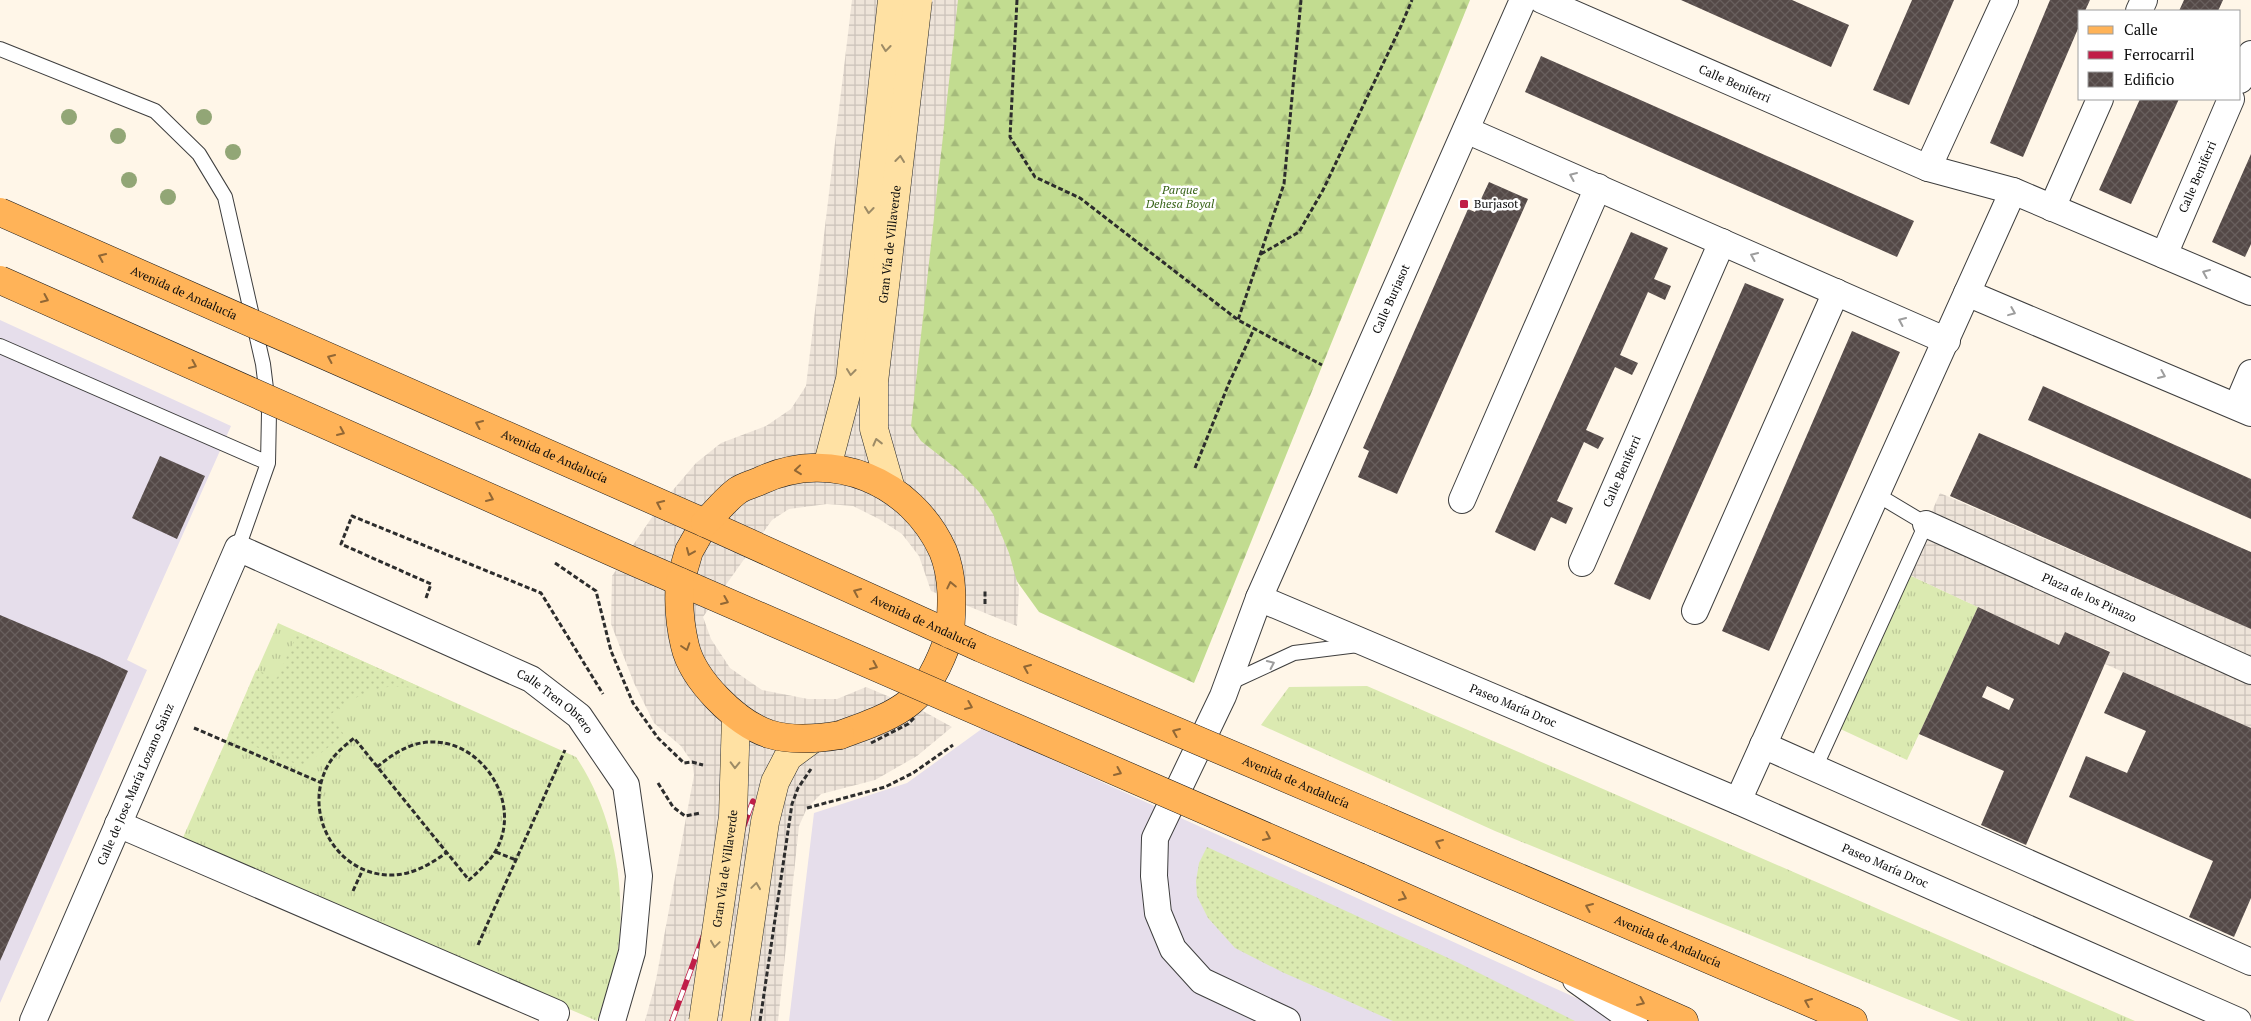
<svg xmlns="http://www.w3.org/2000/svg" width="2251" height="1021" font-family="'PT Serif',serif">
  <defs>
    <pattern id="grass-tufts" width="24" height="20" patternUnits="userSpaceOnUse" patternTransform="scale(1.25)"><rect width="24" height="20" fill="#dbeab1"/><path d="M3 7l-1-3M5 7V3M7 7l1-3M15 17l-1-3M17 17v-4M19 17l1-3" fill="none" stroke="#bbc797"/></pattern>
    <pattern id="forest-firs" width="22" height="20" patternUnits="userSpaceOnUse" patternTransform="scale(1.25)"><rect width="22" height="20" fill="#c2dc90"/><path d="M5 1l3.5 6h-7zM16 11l3.5 6h-7z" fill="#a5bb7b"/></pattern>
    <pattern id="garden-dots" width="8" height="8" patternUnits="userSpaceOnUse" patternTransform="scale(1.25)"><rect width="8" height="8" fill="#dbeab1"/><path d="M2 2h.1M6 6h.1" fill="none" stroke="#bbc797" stroke-width="1.8" stroke-linecap="round"/></pattern>
    <pattern id="plaza-grid" width="8" height="8" patternUnits="userSpaceOnUse" patternTransform="scale(1.25)"><rect width="8" height="8" fill="#eee4d9"/><path d="M0 4h8M4 0v8" fill="none" stroke="#cbc2b9"/></pattern>
    <pattern id="building-cross-hatch" width="8" height="8" patternUnits="userSpaceOnUse" patternTransform="scale(1.25)"><rect width="8" height="8" fill="#544947"/><path d="M0 0l8 8M0 8l8-8" fill="none" stroke="#685f5d"/></pattern>
  </defs>
  <rect width="100%" height="100%" fill="#fff6e8"/>
  <path fill="#e6deeb" d="M0 320 231 426 127 660 147 670 0 1003Z
    M983 728 1627 1021H789L814 813 907 783Z"/>
  <path fill="url(#grass-tufts)" d="M1905 573 1978 607 1907 760 1834 726Z
    M278 623 576 757C616 815 631 906 613 974 608 990 602 1005 597 1021L181 842Z
    M1367 686 2135 1021H1961L1495 831 1261 725 1289 687Z"/>
  <path fill="url(#forest-firs)" d="M921 0H1470L1194 683 1039 612 874 382Z"/>
  <path fill="url(#garden-dots)" d="M298 632 424 689C413 688 400 686 388 687 368 689 347 702 331 714L344 735 303 767 228 735 256 670 277 678Z
    M1207 847 1459 963 1575 1021H1393L1282 972 1235 948 1208 918 1197 896 1196 881 1199 863Z"/>
  <path fill="url(#plaza-grid)" d="M852 0H958L911 426 921 441 958 470 979 492 993 514 1009 553 1019 589 1017 626 931 591 919 556 902 534 879 519 853 506 827 504 789 509 772 520 703 617 711 639 730 668 762 690 808 699H837L866 687 921 710 952 727 917 756 875 780 821 794 807 808 799 826 778 1021H645L655 985 694 775 692 762 681 746 654 723 634 683 611 624 612 576 661 504 696 463 721 443 766 426 791 409 806 386Z
    M1940 493 2251 629V728L2105 664 2110 651 2065 632 2059 645 1905 573Z"/>
  <path fill="url(#building-cross-hatch)" fill-rule="evenodd" d="M1681 0H1792L1849 25 1831 67Z
    M1912 0H1954L1909 105 1873 90Z
    M2050 0H2090L2085 11H2080V24L2023 157 1990 143Z
    M2184 0H2223L2218 11H2179Z
    M1541 56 1914 221 1897 257 1525 92Z
    M2140 99H2179L2131 204 2099 190Z
    M2251 154V244L2245 257 2212 242Z
    M1489 182 1528 199 1397 494 1358 477 1369 451 1363 448 1468 209 1475 212Z
    M1631 232 1668 248 1654 279 1671 286 1665 300 1648 292 1620 355 1638 363 1632 375 1615 367 1586 430 1604 438 1598 449 1584 442 1557 501 1573 508 1566 524 1551 517 1535 551 1495 532Z
    M1745 283 1784 299 1650 600 1614 584Z
    M1852 331 1900 352 1769 651 1722 631Z
    M2043 386 2251 479V519L2028 420Z
    M1979 433 2251 552V629L1950 496Z
    M160 456 205 476 177 539 132 518Z
    M1978 607 2059 645 2065 632 2110 652 2026 845 1981 825 2004 771 1919 734ZM1987 686 2014 699 2009 710 1982 697Z
    M0 615 99 657 128 671 0 961Z
    M2123 672 2251 728V898L2234 937 2189 917 2213 861 2069 797 2086 756 2127 773 2146 731 2104 713Z"/>
  <g fill="none" stroke-linecap="round" stroke-linejoin="round">
    <g stroke="#3e3e3e" stroke-width="16">
      <path id="lane" d="M0 49 155 111 199 154 225 197 263 364 269 413 268 463 238 548
        M0 346 268 463
        M1227 684 1294 653 1358 645
        M1815 768 1926 524 1876 494"/>
    </g>
    <g stroke="#3e3e3e" stroke-width="28">
      <g id="street">
        <path id="s1" d="M1542 0 1928 168 2013 191 2251 292"/>
        <path d="M2139 11 2144 0"/>
        <path d="M2240 80 2251 54"/>
        <path d="M1466 130 1947 341"/>
        <path d="M1928 168 2005 0"/>
        <path d="M2052 208 2100 99"/>
        <path id="s2" d="M2164 255 2231 99"/>
        <path d="M1967 293 2251 413"/>
        <path d="M2237 406 2251 373"/>
        <path d="M1462 500 1598 187"/>
        <path id="s3" d="M1926 524 2251 671"/>
        <path id="s4" d="M1582 563 1722 242"/>
        <path id="s5" d="M1259 598 1738 801 2238 1021"/>
        <path d="M1695 611 1836 292"/>
        <path d="M1763 745 2251 962"/>
        <path d="M1738 801 2013 191"/>
        <path d="M118 824 556 1013 552 1021"/>
        <path d="M1576 980 1634 1021"/>
        <path id="s6" d="M33 1021 238 548 531 679 579 716 626 785 639 876 632 952 612 1021"/>
        <path id="s7" d="M1287 1021 1202 981 1173 949 1158 913 1154 876 1155 838 1223 696 1259 598 1523 0"/>
      </g>
    </g>
    <g stroke="#2d2d2d" stroke-width="29">
      <path id="secondary" d="M736 1021 765 822 775 782 788 757 811 740"/>
    </g>
    <g stroke="#1c1c1c" stroke-width="29">
      <g id="primary">
        <path d="M680 582 689 551 705 523"/>
        <path d="M840 735C905 712 927 702 950 634"/>
        <path id="s8" d="M1382 819 1853 1021"/>
        <path d="M1359 877 1684 1021"/>
      </g>
    </g>
    <path stroke="#2d2d2d" stroke-width="3" stroke-dasharray="5 2.5" stroke-linecap="butt" d="M1017 0 1010 137 1035 177 1080 198 1238 320
      M1301 0 1284 184 1238 320 1322 365
      M1261 254 1299 232 1323 190 1401 26 1412 0
      M1195 468 1229 383 1254 329
      M555 563 596 591 611 651 633 703 658 738 684 763 692 762 703 765
      M426 598 431 584 341 544 352 516 541 593 603 694
      M194 728 322 783
      M377 767C388 758 399 750 413 745 473 726 527 799 495 852 489 862 478 872 469 880L354 738C343 747 332 756 326 769 304 815 336 873 388 875 410 876 430 865 447 852
      M658 783 673 807 685 816 700 813
      M807 808 885 787 913 773 953 745
      M496 852 516 860
      M353 891 363 869
      M478 945 565 750"/>
    <use href="#lane" stroke="#fff" stroke-width="14"/>
    <use href="#street" stroke="#fff" stroke-width="26"/>
    <use href="#secondary" stroke="#ffe1a3" stroke-width="28"/>
    <use href="#primary" stroke="#ffb358" stroke-width="28"/>
    <g stroke="#c01e48" stroke-width="5.5">
      <path id="rail" d="M672 1021 753 801"/>
    </g>
    <use href="#rail" stroke="#fff" stroke-width="4" stroke-dasharray="11" stroke-linecap="butt"/>
    <g stroke="#2d2d2d" stroke-width="29" stroke-linecap="butt">
      <g id="secondary-bridge">
        <path d="M827 467 850 379 892 0"/>
        <path id="s9" d="M891 489 874 429V382L918 0"/>
        <path id="s10" d="M703 1021 733 816 736 716"/>
      </g>
    </g>
    <g stroke="#1c1c1c" stroke-width="29" stroke-linecap="butt">
      <g id="primary-bridge">
        <path id="s11" d="M0 212 705 523 981 648 1382 819"/>
        <path d="M0 280 637 563 1359 877"/>
        <path d="M705 523C715 513 725 500 737 491 744 486 754 484 762 480 832 448 911 481 943 551 954 578 952 606 950 634"/>
        <path d="M680 582C678 604 680 625 685 646 693 680 736 723 769 734 792 741 817 739 840 735"/>
      </g>
    </g>
    <path stroke="#2d2d2d" stroke-width="3" stroke-dasharray="5 2.5" stroke-linecap="butt" d="M985 604V591
      M871 743 908 724 915 717
      M760 1021 792 804 798 788 811 769"/>
    <use href="#secondary-bridge" stroke="#ffe1a3" stroke-width="28"/>
    <use href="#primary-bridge" stroke="#ffb358" stroke-width="28"/>
  </g>
  <g fill="#92a676">
    <circle cx="69" cy="117" r="8"/>
    <circle cx="204" cy="117" r="8"/>
    <circle cx="118" cy="136" r="8"/>
    <circle cx="233" cy="152" r="8"/>
    <circle cx="129" cy="180" r="8"/>
    <circle cx="168" cy="197" r="8"/>
  </g>
  <defs><path id="oneway-chevron" d="M-2-3.5L2.5 0L-2 3.5" fill="none" stroke-width="1.6" stroke-linecap="round" stroke-linejoin="round" transform="scale(1.25)"/></defs>
  <g stroke="#9d8b66">
    <use href="#oneway-chevron" transform="translate(886 48) rotate(96)"/>
    <use href="#oneway-chevron" transform="translate(900 159) rotate(-83)"/>
    <use href="#oneway-chevron" transform="translate(869 210) rotate(96)"/>
    <use href="#oneway-chevron" transform="translate(851 372) rotate(97)"/>
    <use href="#oneway-chevron" transform="translate(877 442) rotate(-104)"/>
    <use href="#oneway-chevron" transform="translate(735 765) rotate(91)"/>
    <use href="#oneway-chevron" transform="translate(756 886) rotate(-82)"/>
    <use href="#oneway-chevron" transform="translate(715 944) rotate(98)"/>
  </g>
  <g stroke="#9d9d9d">
    <use href="#oneway-chevron" transform="translate(1573 176) rotate(-157)"/>
    <use href="#oneway-chevron" transform="translate(1754 256) rotate(-156)"/>
    <use href="#oneway-chevron" transform="translate(2206 273) rotate(-157)"/>
    <use href="#oneway-chevron" transform="translate(2012 312) rotate(22)"/>
    <use href="#oneway-chevron" transform="translate(1902 321) rotate(-156)"/>
    <use href="#oneway-chevron" transform="translate(2162 375) rotate(23)"/>
    <use href="#oneway-chevron" transform="translate(1271 664) rotate(-25)"/>
  </g>
  <g stroke="#916735">
    <use href="#oneway-chevron" transform="translate(102 257) rotate(-156)"/>
    <use href="#oneway-chevron" transform="translate(45 299) rotate(24)"/>
    <use href="#oneway-chevron" transform="translate(331 358) rotate(-156)"/>
    <use href="#oneway-chevron" transform="translate(193 365) rotate(24)"/>
    <use href="#oneway-chevron" transform="translate(479 424) rotate(-156)"/>
    <use href="#oneway-chevron" transform="translate(341 432) rotate(24)"/>
    <use href="#oneway-chevron" transform="translate(798 470) rotate(174)"/>
    <use href="#oneway-chevron" transform="translate(490 498) rotate(24)"/>
    <use href="#oneway-chevron" transform="translate(660 504) rotate(-155)"/>
    <use href="#oneway-chevron" transform="translate(690 552) rotate(113)"/>
    <use href="#oneway-chevron" transform="translate(951 585) rotate(-102)"/>
    <use href="#oneway-chevron" transform="translate(857 592) rotate(-156)"/>
    <use href="#oneway-chevron" transform="translate(725 601) rotate(23)"/>
    <use href="#oneway-chevron" transform="translate(686 647) rotate(72)"/>
    <use href="#oneway-chevron" transform="translate(874 666) rotate(24)"/>
    <use href="#oneway-chevron" transform="translate(1027 668) rotate(-157)"/>
    <use href="#oneway-chevron" transform="translate(969 706) rotate(23)"/>
    <use href="#oneway-chevron" transform="translate(1176 732) rotate(-157)"/>
    <use href="#oneway-chevron" transform="translate(1118 772) rotate(24)"/>
    <use href="#oneway-chevron" transform="translate(1267 837) rotate(24)"/>
    <use href="#oneway-chevron" transform="translate(1439 843) rotate(-157)"/>
    <use href="#oneway-chevron" transform="translate(1403 897) rotate(24)"/>
    <use href="#oneway-chevron" transform="translate(1589 907) rotate(-157)"/>
    <use href="#oneway-chevron" transform="translate(1641 1002) rotate(24)"/>
    <use href="#oneway-chevron" transform="translate(1808 1002) rotate(-157)"/>
  </g>
  <rect fill="#c01e48" stroke="#fff" stroke-width="2" x="1459" y="199" width="10" height="10" rx="2.5"/>
  <g text-anchor="middle" stroke-width="5" stroke-linejoin="round" paint-order="stroke">
    <g font-size="12" fill="#0b0b0b" stroke="#fff">
      <text dy="4" stroke="none"><textPath href="#s1" startOffset="210">Calle Beniferri</textPath></text>
      <text dy="4" stroke="none"><textPath href="#s2" startOffset="85">Calle Beniferri</textPath></text>
      <text dy="4" stroke="none"><textPath href="#s9" startOffset="248">Gran Vía de Villaverde</textPath></text>
      <text dy="4" stroke="none"><textPath href="#s11" startOffset="201">Avenida de Andalucía</textPath></text>
      <text dy="4" stroke="none"><textPath href="#s7" startOffset="840">Calle Burjasot</textPath></text>
      <text dy="4" stroke="none"><textPath href="#s11" startOffset="606">Avenida de Andalucía</textPath></text>
      <text dy="4" stroke="none"><textPath href="#s4" startOffset="100">Calle Beniferri</textPath></text>
      <text dy="4" stroke="none"><textPath href="#s3" startOffset="179">Plaza de los Pinazo</textPath></text>
      <text dy="4" stroke="none"><textPath href="#s11" startOffset="1011">Avenida de Andalucía</textPath></text>
      <text dy="4" stroke="none"><textPath href="#s6" startOffset="869">Calle Tren Obrero</textPath></text>
      <text dy="4" stroke="none"><textPath href="#s5" startOffset="276">Paseo María Droc</textPath></text>
      <text dy="4" stroke="none"><textPath href="#s11" startOffset="1416">Avenida de Andalucía</textPath></text>
      <text dy="4" stroke="none"><textPath href="#s6" startOffset="258">Calle de Jose María Lozano Sainz</textPath></text>
      <text dy="4" stroke="none"><textPath href="#s5" startOffset="681">Paseo María Droc</textPath></text>
      <text dy="4" stroke="none"><textPath href="#s10" startOffset="154">Gran Vía de Villaverde</textPath></text>
      <text dy="4" stroke="none"><textPath href="#s8" startOffset="311">Avenida de Andalucía</textPath></text>
    </g>
    <g font-size="12" font-style="italic" fill="#396419" stroke="#fff">
      <text x="1180" y="194">Parque<tspan x="1180" dy="14">Dehesa Boyal</tspan></text>
    </g>
    <g font-size="12" fill="#0b0b0b" stroke="#fff" text-anchor="start">
      <text x="1474" y="208">Burjasot</text>
    </g>
  </g>
  <rect x="2078" y="10" width="162" height="90" fill="#ffffff" stroke="#9d9d9d"/>
  <rect x="2088" y="26" width="25" height="8" fill="#ffb358" stroke="#9d9d9d"/>
  <text x="2124" y="35" font-size="15" fill="#0b0b0b">Calle</text>
  <rect x="2088" y="51" width="25" height="8" fill="#c01e48" stroke="#9d9d9d"/>
  <text x="2124" y="60" font-size="15" fill="#0b0b0b">Ferrocarril</text>
  <rect x="2088" y="72" width="25" height="15" fill="url(#building-cross-hatch)" stroke="#9d9d9d"/>
  <text x="2124" y="85" font-size="15" fill="#0b0b0b">Edificio</text>
</svg>
